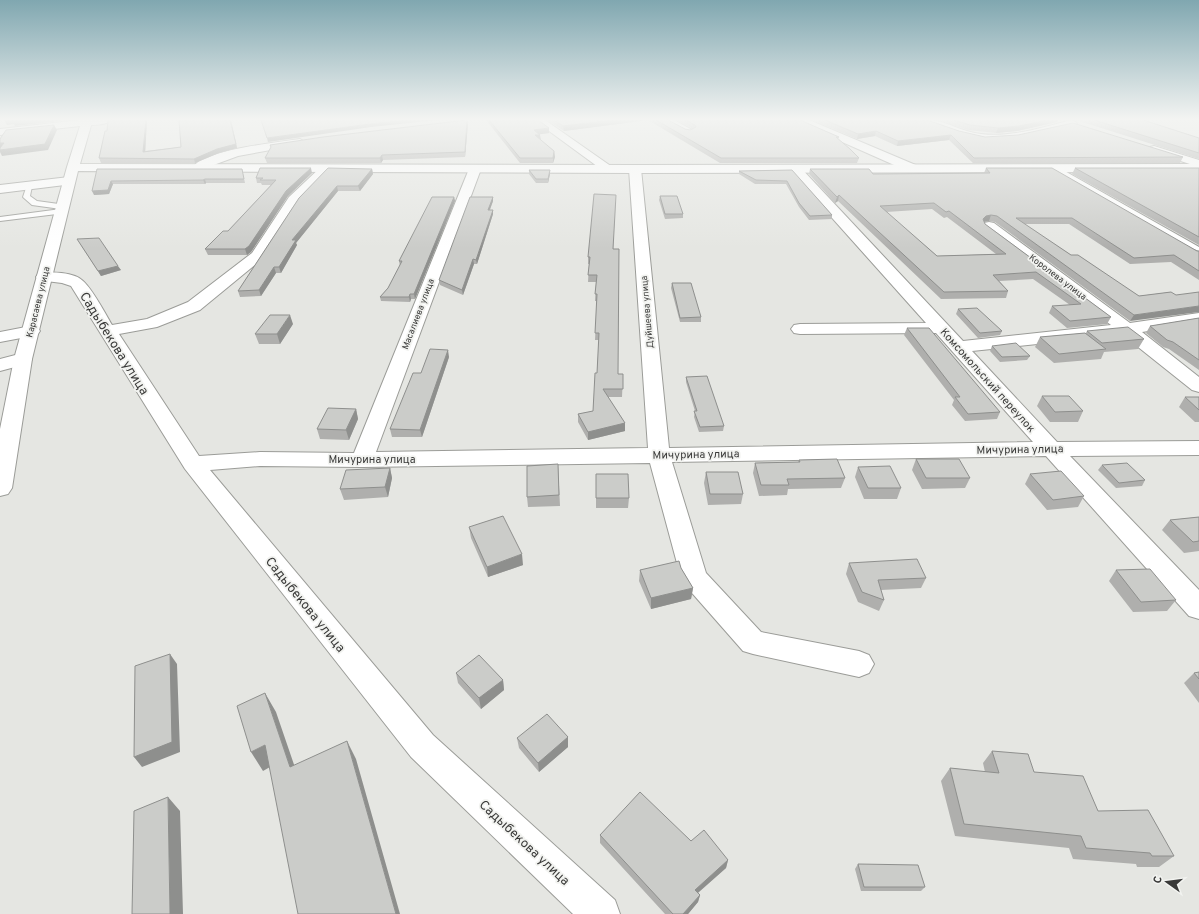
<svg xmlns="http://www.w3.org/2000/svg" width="1199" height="914" font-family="Overpass,sans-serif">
  <rect width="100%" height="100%" fill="#e5e6e2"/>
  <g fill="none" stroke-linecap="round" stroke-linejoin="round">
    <g stroke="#9b9c98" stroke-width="2">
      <path id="lane" d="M27 185 32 186 30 196 37 201 66 205 67 207 63 209 66 211 65 213 0 221V217L61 209 32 205 24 198 23 197Z"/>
    </g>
    <g stroke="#9b9c98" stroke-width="2">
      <path id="street" d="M83 120H112C107 125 90 126 83 124L82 122Z
        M534 120H545L615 169 613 172H605Z
        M662 120H674L694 131 689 134 685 133Z
        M796 120H809L918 166 920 169 918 172H910L797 122Z
        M922 120C943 118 960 132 981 134 1011 138 1043 127 1072 120L1077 123 1076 125C1045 133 1008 147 976 140 958 136 941 128 923 122Z
        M300 139 305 142 304 144 238 156 200 170 196 168 194 166C206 150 279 142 300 139Z
        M1154 146 1199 160V167L1150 151 1148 149 1150 147Z
        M326 165 330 166 332 169 299 202 262 259 200 310 157 327 119 334 199 456 260 452 354 453 469 169 471 166H479L481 169 376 452 648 448 629 169 631 166H639L641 169 669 448 1033 442 936 333 800 334 794 333 791 329 794 325 800 324 926 323 791 172 789 169 791 166H799L963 341 1111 325 984 229 982 226 984 223 989 222 994 223 1130 323 1199 313V323L1142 332 1199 377V392L1192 390 1123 335 972 351 1057 442 1199 441V455L1070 456 1199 590V619L1189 616 1046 456 672 462 706 573 761 632 859 651 869 655 874 664 869 673 859 677 753 654 743 651 685 585 681 578 650 463 362 467 260 466 210 470 433 735 615 900 620 914H573L411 757 185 469 71 286 62 283 38 280 36 277 38 274C49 271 75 272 83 281 93 290 105 313 112 325L147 319 188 302 252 253 289 197 322 166Z
        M1054 165 1199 247V257L1194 256 1050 172 1048 169 1050 166Z
        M69 177 73 178 75 181 73 184 0 193V185Z
        M31 326 37 327 40 331 37 335 0 342V332Z
        M23 353 30 355 32 359 30 363 0 371V359Z"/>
    </g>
    <g stroke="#9b9c98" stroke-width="2">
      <path id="secondary" d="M80 120H92V122L80 164 635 165 1199 164V172L635 173 78 171 32 359 12 488 8 494 0 496V429L14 359 67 167 80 126 0 135V129Z"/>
    </g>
    <use href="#lane" fill="#fff" fill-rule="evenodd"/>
    <use href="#street" fill="#fff" fill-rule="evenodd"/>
    <use href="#secondary" fill="#fff" fill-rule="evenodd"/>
  </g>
  <path fill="#afafad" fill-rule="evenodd" d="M108 120H147L145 151 181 147 179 120H231L237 148 219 153 195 163H101L99 158 107 131Z
    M467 120 468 124 465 157 383 160 381 163H267L265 158Z
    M486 120H538L549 133 540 134V140L554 151 555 157 553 163H520Z
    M547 120H668L685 129 690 130 693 129 677 120H800L839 137 838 139 859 158 857 163H720L648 120 564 131Z
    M812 120H927L959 131 985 137 1183 157 1180 163H973L949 140 897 146 875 136 857 139Z
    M937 120H1058L1057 122 1017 131 996 133 968 130Z
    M1076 120H1143L1199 138V159Z
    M986 168 1199 251V280L1171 262 1130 264 1069 224H1024L1071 255 1139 296 1171 292 1130 321 995 222 989 221H984L985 224 1111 317 1107 324 1067 328 1049 313 1052 306 1070 305 1033 279 999 281 1008 291 1006 298 941 299 838 201 835 203 809 174 810 169 873 174 984 173ZM932 209 944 218 947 217 996 254 937 256 886 212Z
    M1075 168H1199V245L1072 174Z
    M97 169H242L245 183H206L205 184H113L109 194 94 195Z
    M372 169 373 174 360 191H338L296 243 297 245 281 273H276L261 296 240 297 238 291 299 198Z
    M529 170 550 174 548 183H536L529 174Z
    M792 170 832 215V219L809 220 799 207 786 184H755L739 174V171Z
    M312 173 288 196 251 252 247 255H208L205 249 228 231 271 185H262L261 183H257L256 178Z
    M660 196 683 214V218L665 219 659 200Z
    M454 197 455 201 415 299H411L410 302 381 301 380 297 388 288 400 266 399 261Z
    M493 197V201L490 210 493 214 477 264H474L463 295 440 285 439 280Z
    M77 239 121 270 101 276Z
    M614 249 618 374H623L622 397H608L625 423V431L588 440 578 422V414L593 411 597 373 599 340H595L597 301H595L596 282H588L589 264H588V257Z
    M672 283 701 317V322H680L671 288Z
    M958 309 1002 331 1000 335 978 338 956 314Z
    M1199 318V370L1169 349 1163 347 1146 333 1150 326Z
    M293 324 280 344H259L255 334Z
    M907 328 1000 412 997 419 965 421 952 405 954 400 904 335Z
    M1087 331 1144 339 1138 349 1104 352 1101 359 1054 363 1035 347 1040 337 1086 333Z
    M992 346 1030 356 1027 360 1000 362 990 351Z
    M449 357 422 437H392L390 429 421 373Z
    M686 377 724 426 723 431 699 432 694 417 695 411 686 382Z
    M1042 396 1083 411 1078 422H1050L1037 406Z
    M1185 397H1199V422H1195L1179 407Z
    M356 409 358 419 349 440 320 439 317 429Z
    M916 459 970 478 965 488 922 489 912 470Z
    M799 460 845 478 841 488 788 489 787 495 759 496 753 473 755 463 798 462Z
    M558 464 560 506 528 507 527 497Z
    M1102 465 1145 480 1142 486 1116 488 1098 470Z
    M858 467 901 488 897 499H864L855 477Z
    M390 468 392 478 388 497 344 500 340 489Z
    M706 472 743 494 741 504 708 505 704 483Z
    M596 474 629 498 628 508H596Z
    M1030 474 1084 496 1078 507 1047 510 1025 484Z
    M1199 517V551L1184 553 1162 530 1170 520Z
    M469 527 523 565 488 577 471 538Z
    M849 563 926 578 921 588 881 590 884 600 879 611 858 602 846 574Z
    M681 568 693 588 691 599 651 609 639 581 640 570Z
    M1116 570 1176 600 1167 611 1133 612 1109 581Z
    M1199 672V703L1184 683 1194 673Z
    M456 673 503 680 504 690 481 709 458 683Z
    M568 737V747L539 772 519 748 517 738Z
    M992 751 1034 772 1098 811 1174 856 1159 867H1137L1136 864 1073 859 1069 848 955 836 941 781 950 768 985 772 983 763Z
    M600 835 691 841 728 860 726 868 698 893 700 895 698 902 688 914H665L600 843Z
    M858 864 925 887 921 891H861L855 869Z"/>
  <path fill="#8e8f8d" d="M4 120H60V121L15 126 14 124 7 125Z
    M146 120H147L145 156 143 152Z
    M231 120 237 148 219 153 195 163 194 159Z
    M407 120H438L371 127 268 142 267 138 370 124Z
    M467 120 468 124 465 157V152Z
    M613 120H648L564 131 563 126Z
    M1048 120H1058L1057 122 1017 131 996 133 998 128Z
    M54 125 57 130 48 150 2 156 0 152V150Z
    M549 128V133L535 135 534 130Z
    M876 131 875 136 857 139 858 134Z
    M535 135H540L541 140Z
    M951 135 949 140 897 146 898 141Z
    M0 143H4L0 149Z
    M554 151 555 157 553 163V158Z
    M382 155 383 160 381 163 380 158Z
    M311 168 312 173 288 196 251 252 247 255 245 249 286 191Z
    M372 169 373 174 360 191 358 186Z
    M550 170V174L548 183V179Z
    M205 179 206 183 205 184 203 180Z
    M111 181 113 184 109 194 94 195 92 191Z
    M337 186 338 191 296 243 297 245 281 273 279 267 292 240Z
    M839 195 838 201 835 203 837 197Z
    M454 197 455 201 415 299 414 294Z
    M493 197V201L488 214V210Z
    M493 210V214L477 264 476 260Z
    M991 215 989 221 984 222 983 219 986 216Z
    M473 259 474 264 463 295 462 290Z
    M118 266 121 270 101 276 98 271Z
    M274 267 276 273 261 296 259 290Z
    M410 294 411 299 410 302 409 297Z
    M1199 306V312L1130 321 1134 315Z
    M290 315 293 324 280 344 277 334Z
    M448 350 449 357 422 437 420 430Z
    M356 409 358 419 349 440 346 430Z
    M625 423V431L588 440V432Z
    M390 468 392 478 388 497 385 487Z
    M522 554 523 565 488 577 487 567Z
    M693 588 691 599 651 609V598Z
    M170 654 177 664 180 752 142 767 134 757Z
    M503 680 504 690 481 709 479 698Z
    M265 693 276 712 301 785 290 767Z
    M568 737V747L539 772 538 763Z
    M347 741 356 759 400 914H396Z
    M265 745 277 763 263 771 251 752Z
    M168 797 180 811 183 914H170Z
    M728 860 726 868 693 897 695 890Z
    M700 895 698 902 688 914H683Z"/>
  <path fill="#cbccc9" stroke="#8e8f8d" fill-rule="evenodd" d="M108 120H146L143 152 181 147 179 120H230L236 144 217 149 194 159 99 158 105 131H107Z
    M261 120H407L370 124 267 138Z
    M467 120 465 152 382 155 380 158H265L271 147 270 145 323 137Z
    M489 120H538L549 128 534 130 540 135H535L554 151 553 158H520Z
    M554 120H613L563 126Z
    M656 120H668L685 129 690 130 696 127 695 125 686 120H800L839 137H836L850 149 859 158H721Z
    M825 120H927L959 131 985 137 1018 135 1073 123 1183 157 974 158 951 135 898 141 876 131 858 134Z
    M954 120H1048L1019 126 998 128 970 125Z
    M1094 120H1143L1199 138V153Z
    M54 125 45 144 0 150V148L4 143H0V139L6 130Z
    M260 168H311L286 191 249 246 245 249H205L223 231H228L276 180H260L263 178H256Z
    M328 168 372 169 358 186H337L292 240H296L279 267H274L259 290 238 291 299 198Z
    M986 168H1052L1197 251H1199V271L1174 255 1134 258 1072 218H1016L1071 255H1078L1139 296 1171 292 1176 295 1199 292V306L1134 315 997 216 991 215 986 216 983 219 985 224 1111 317 1070 321 1052 306 1081 304 1036 272 993 275 1008 291 944 292 839 195 837 197 810 169H869L873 174 990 173ZM934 203 946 212 949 211 1006 254 937 256 880 206Z
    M1075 168H1199V237Z
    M97 169H242L244 179H205L203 180 111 181 108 190 92 191Z
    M529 170H550L548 179H536Z
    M792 170 832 215 810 216 799 203 787 181 756 180 739 171Z
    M594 194 616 195 613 249H619L618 374H623V389H603L625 423 588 432 578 414 593 411 595 373H597L599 333H595L597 294H595L597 275H588L590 257H588Z
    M660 196H677L683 214H665Z
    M432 197H454L414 294H410L409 297H380L388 288 402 261H399Z
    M470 197H493L488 210H493L476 260 473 259 462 290 439 280Z
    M99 238 118 266 98 271 77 239Z
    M672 283H691L701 317 680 318Z
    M977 308 1002 331 980 333 958 309Z
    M270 315H290L277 334H255Z
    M1199 318V360L1173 342 1167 340 1150 326Z
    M1128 327 1144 339 1102 343 1087 331Z
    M907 328H929L1000 412 968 414 955 397H960Z
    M1085 333 1106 349 1059 354 1040 337Z
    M1016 343 1030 356 1002 357 992 346Z
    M430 349 448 350 420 430 390 429 413 373H421Z
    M707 376 724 426 700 427 694 411H697L686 377Z
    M1042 396H1069L1083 411 1055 412Z
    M1185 397H1199V410Z
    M328 408 356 409 346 430 317 429Z
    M837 459 845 478 787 479 789 485H761L755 463 800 462 799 460Z
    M916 459H959L970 478H926Z
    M1127 463 1145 480 1119 483 1102 465Z
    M558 464 559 495 527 497V466Z
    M890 466 901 488H868L858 467Z
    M390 468 385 487 340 489 346 470Z
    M1061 471 1084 496 1053 500 1030 474Z
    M706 472H738L743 494H710Z
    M596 474H628L629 498H596Z
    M503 516 522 554 487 567 469 527Z
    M1199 517V541L1193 542 1170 520Z
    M917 559 926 578 878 580 884 600 862 592 849 563Z
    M679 561 681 568 693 588 651 598 640 570Z
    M1150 569 1176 600 1141 602 1116 570Z
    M170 654 172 742 134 757 135 666Z
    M479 655 503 680 479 698 456 673Z
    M1199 672V679L1194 673Z
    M265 693 290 767 347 741 396 914H298L265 745 251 752 237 706Z
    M547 714 568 737 538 763 517 738Z
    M992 751 1028 754 1034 772 1083 776 1098 811 1148 810 1174 856H1152L1150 853 1086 848 1081 836 964 824 950 768 999 773Z
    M640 792 691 841 704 830 728 860 695 890 700 895 683 914H673L600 835Z
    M168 797 170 914H132L134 811Z
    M858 864 918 865 925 887H864Z"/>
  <linearGradient id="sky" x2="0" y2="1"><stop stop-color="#80a7b0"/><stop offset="0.48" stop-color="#f3f4f2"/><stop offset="1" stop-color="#f3f4f2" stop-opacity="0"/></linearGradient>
  <rect width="1199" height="248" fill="url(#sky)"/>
  <g text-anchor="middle" stroke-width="3.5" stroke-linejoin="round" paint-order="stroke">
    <g font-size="9" fill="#3a3a39" stroke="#f2f3f0">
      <text transform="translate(1058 277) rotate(37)" y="3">Королева улица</text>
      <text transform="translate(38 302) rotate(-76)" y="3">Карасаева улица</text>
      <text transform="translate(647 312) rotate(-95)" y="3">Дуйшеева улица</text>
      <text transform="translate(418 314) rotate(-69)" y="3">Масалиева улица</text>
    </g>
    <g font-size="11" fill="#3a3a39" stroke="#f2f3f0">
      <text transform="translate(988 380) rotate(48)" y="4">Комсомольский переулок</text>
      <text transform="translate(1020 449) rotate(-1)" y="4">Мичурина улица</text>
      <text transform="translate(696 454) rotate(-1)" y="4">Мичурина улица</text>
      <text x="372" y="463">Мичурина улица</text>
    </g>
    <g font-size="13" fill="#3a3a39" stroke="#f2f3f0">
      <text transform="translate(115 343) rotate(58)" y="5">Садыбекова улица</text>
      <text transform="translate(306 604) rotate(51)" y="5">Садыбекова улица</text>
      <text transform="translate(525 842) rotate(43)" y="5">Садыбекова улица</text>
    </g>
  </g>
  <g transform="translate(1167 882) rotate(284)" stroke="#f2f3f0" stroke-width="3" paint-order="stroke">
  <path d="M0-3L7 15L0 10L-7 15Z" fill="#3a3a39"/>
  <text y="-6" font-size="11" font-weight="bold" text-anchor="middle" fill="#3a3a39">С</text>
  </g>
</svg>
